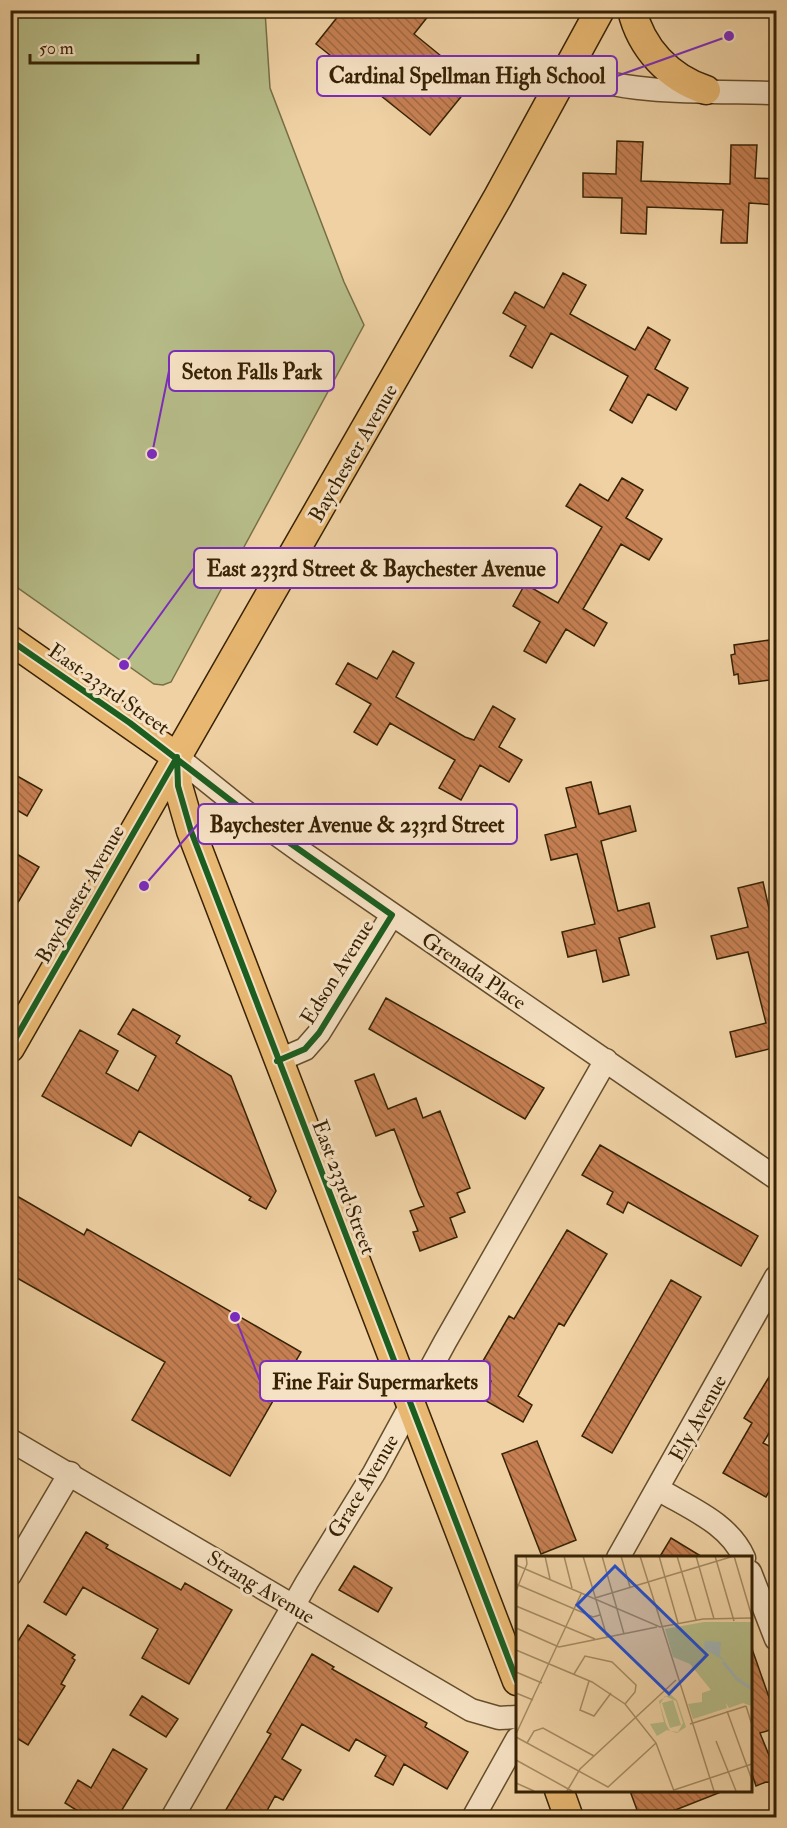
<svg xmlns="http://www.w3.org/2000/svg" width="787" height="1828" font-family="'IM FELL Double Pica',serif">
  <defs>
    <pattern id="building-back-hatch" width="6" height="6" patternUnits="userSpaceOnUse" patternTransform="scale(1.5)"><rect width="6" height="6" fill="#c57f52"/><path d="M-1 5l2 2M0 0l6 6M5-1l2 2" fill="none" stroke="#a16842"/></pattern>
  </defs>
  <rect width="100%" height="100%" fill="#efd1a3"/>
  <filter id="stains"><feTurbulence type="fractalNoise" baseFrequency=".00333" numOctaves="4"/><feColorMatrix values="0 0 0 0 .2 0 0 0 0 .09 0 0 0 0 .02 0 0 0 .5 -.17"/></filter>
  <radialGradient id="worn" r=".72"><stop offset=".6" stop-color="#630" stop-opacity="0"/><stop offset="1" stop-color="#630" stop-opacity=".3"/></radialGradient>
  <path fill="#b6bc88" stroke="#766f46" stroke-width="1.5" d="M10 11H265L270 88 344 282 364 325 171 682 163 685 154 684 11 583Z"/>
  <path fill="url(#building-back-hatch)" stroke="#372204" stroke-width="1.5" d="M343 10H433L414 34 473 82 430 135 316 44Z
    M617 141 643 142 641 181 730 184 731 145H757L755 178 777 179V205L749 203 747 243H721L723 210 647 207 646 234 621 233 622 198 583 197V173L616 174Z
    M563 273 586 285 570 314 635 350 648 327 670 340 655 369 688 388 676 410 648 394 632 423 610 410 628 376 551 333 532 368 510 356 526 326 503 313 515 292 544 308Z
    M622 478 643 490 626 518 662 539 649 560 621 544 583 609 607 623 594 646 566 629 546 663 524 651 540 622 513 606 525 584 558 603 602 527 566 506 580 484 608 501Z
    M777 639V679L739 684 738 674 734 675 731 655 735 654 734 645Z
    M393 651 414 663 396 697 465 737 474 740 493 706 515 719 499 747 522 760 509 782 480 765 461 800 439 788 455 760 390 723 377 745 354 732 371 704 336 684 348 663 377 679Z
    M10 772 42 790 27 816 10 806Z
    M591 782 599 814 630 806 636 831 601 841 618 911 649 903 655 927 619 938 629 975 603 982 596 950 568 957 562 932 595 924 577 854 551 860 545 835 576 827 566 788Z
    M10 850 39 867 10 916Z
    M763 882 770 913 777 912V938L772 939 777 958V1047L736 1057 730 1032 766 1023 748 952 717 959 711 936 748 927 738 888Z
    M386 998 544 1088 525 1119 369 1029Z
    M133 1009 180 1036 176 1043 231 1076 276 1191 266 1209 249 1200 251 1197 139 1131 131 1146 42 1096 80 1030 118 1051 106 1073 138 1091 156 1056 118 1034Z
    M374 1074 388 1109 416 1098 423 1118 440 1111 470 1188 457 1193 465 1212 450 1218 457 1237 420 1251 413 1232 418 1231 410 1211 424 1206 419 1195 394 1129 376 1136 355 1081Z
    M600 1145 758 1236 741 1266 628 1202 623 1213 607 1204 613 1192 582 1175Z
    M10 1192 84 1235 87 1229 301 1352 230 1476 132 1420 165 1362 10 1274Z
    M567 1230 607 1254 564 1326 559 1323 518 1396 532 1405 523 1422 481 1398 491 1381 476 1373 509 1316 514 1319Z
    M671 1280 701 1297 612 1453 582 1436Z
    M777 1364V1420L763 1443 777 1450V1478L766 1497 723 1473 752 1423 744 1418Z
    M537 1441 576 1540 541 1554 502 1454Z
    M86 1532 108 1545 106 1548 181 1590 185 1583 232 1610 189 1684 142 1658 158 1629 83 1587 66 1615 44 1602Z
    M671 1538 704 1558H659Z
    M354 1566 392 1588 378 1612 339 1590Z
    M28 1625 75 1655 72 1658 75 1660 61 1684 65 1686 28 1745 10 1734V1654Z
    M751 1646 777 1720V1728L760 1733 777 1775V1783L766 1782 756 1786 750 1768Z
    M312 1654 334 1667 332 1669 427 1723 425 1727 468 1752 447 1789 404 1764 393 1785 375 1776 386 1756 356 1739 349 1751 302 1724 282 1759 301 1770 283 1800 275 1796 263 1818H221L271 1734 267 1732Z
    M142 1696 178 1719 166 1737 130 1715Z
    M113 1749 147 1769 117 1818H89L65 1803 78 1780 91 1788Z
    M630 1791H721V1792L655 1818H640Z"/>
  <g fill="none" stroke-linecap="round" stroke-linejoin="round">
    <g stroke="#654e2c" stroke-width="25">
      <path id="minor" d="M568 71C627 96 712 91 776 93
        M177 757 243 810 303 853 776 1178
        M277 1061 305 1049 319 1033 392 915
        M10 1440 471 1710 499 1718 517 1717
        M658 1489C689 1508 729 1523 744 1558
        M618 1558 776 1277
        M750 1572 776 1639
        M10 1575 70 1473
        M172 1818 307 1582 374 1473 445 1342 606 1060
        M473 1818 517 1739"/>
    </g>
    <g stroke="#372204" stroke-width="31">
      <path id="major" d="M632 10C641 48 669 78 706 90
        M10 640 177 757
        M177 757 178 786 191 831 517 1681
        M10 1048 498 197 600 10
        M559 1790 569 1818"/>
    </g>
    <use href="#minor" stroke="#f5e1c3" stroke-width="22"/>
    <use href="#major" stroke="#e8b872" stroke-width="28"/>
    <g stroke="#f5e1c3" stroke-width="10">
      <path id="cycleway" d="M10 640 130 723 243 810 392 915 319 1033 305 1049 277 1061
        M177 757 178 786 191 831 517 1681
        M10 1048 176 759"/>
    </g>
    <use href="#cycleway" stroke="#1b5e20" stroke-width="6"/>
  </g>
  <g text-anchor="middle" stroke-width="6" stroke-linejoin="round" paint-order="stroke">
    <g font-size="21" fill="#372204" stroke="#f5e1c3">
      <text transform="translate(353 453) rotate(-60)" y="7">Baychester Avenue</text>
      <text transform="translate(109 689) rotate(35)" y="7">East 233rd Street</text>
      <text transform="translate(80 894) rotate(-60)" y="7">Baychester Avenue</text>
      <text transform="translate(474 971) rotate(34)" y="7">Grenada Place</text>
      <text transform="translate(337 972) rotate(-58)" y="7">Edson Avenue</text>
      <text transform="translate(344 1187) rotate(69)" y="7">East 233rd Street</text>
      <text transform="translate(698 1418) rotate(-61)" y="7">Ely Avenue</text>
      <text transform="translate(363 1486) rotate(-59)" y="7">Grace Avenue</text>
      <text transform="translate(261 1587) rotate(31)" y="7">Strang Avenue</text>
    </g>
  </g>
  <g transform="translate(516 1556)">
    <rect width="236" height="236" fill="#efd1a3"/>
    <path d="M188 66H235V150L227 147 213 152 210 147 211 152 177 163 172 148 186 146V137L195 134 174 108 157 101 149 73ZM154 138 161 144 170 171 161 177 151 174 141 180 134 168 148 166 143 145ZM149 140 160 145 167 167 162 176 154 175 150 168 144 148ZM157 144 165 169 154 172 146 147Z" fill="#b6bc88" fill-rule="evenodd"/>
    <path d="M188 82 207 87 219 118 235 128V133L189 98 185 87Z" fill="#b6bc88"/>
    <path d="M189 85 205 86 204 100 209 105 188 93Z" fill="#a1b4b3"/>
    <path fill="none" stroke="#a1b4b3" stroke-width="3" d="M207 106 221 123 236 133"/>
    <path fill="none" stroke="#a58b63" stroke-width="1.5" d="M29 0 34 23M48 0 56 32M67 0 91 81M86 0 108 78M105 0 114 31M124 0 198 235M143 0 162 67M161 0 180 64M180 0 198 63M199 0 218 65M218 0 236 61M0 9 144 71 187 63 236 62M0 28 77 61 84 59M0 35 11 8 10 0M79 42 218 0M0 50 79 83M0 72 43 91M43 91 141 71M0 94 76 126 109 148 140 187 158 235M0 116 26 127M58 118 69 100 96 106 120 129 119 136 109 148M73 125 64 154 78 160 95 137M0 137 17 144M230 150 236 169M211 155 236 224M174 168 230 150M0 178 65 38M0 181 92 231 140 187M200 185 220 235M11 187 18 175 27 172 78 200M0 204 56 235M0 227 18 235M158 234 236 208M51 235 64 213 160 124"/>
    <path fill="#1d4ed8" fill-opacity="0.15" stroke="#1d4ed8" stroke-width="3" d="M99 10 191 99 153 138 61 49Z"/>
    <rect width="236" height="236" fill="none" stroke="#372204" stroke-width="3"/>
  </g>
  <path fill="none" stroke="#7b2cbf" stroke-width="2" d="M729 36L617 76M152 454L169 371M124 665L194 568M144 886L198 824M235 1317L260 1381"/>
  <g fill="#7b2cbf" stroke="#f5e1c3" stroke-width="2">
    <circle cx="729" cy="36" r="6"/>
    <circle cx="152" cy="454" r="6"/>
    <circle cx="124" cy="665" r="6"/>
    <circle cx="144" cy="886" r="6"/>
    <circle cx="235" cy="1317" r="6"/>
  </g>
  <g fill="#f5e1c3" stroke="#7b2cbf" stroke-width="2">
    <rect x="317" y="56" width="300" height="40" rx="6"/>
    <rect x="169" y="351" width="165" height="40" rx="6"/>
    <rect x="194" y="548" width="363" height="40" rx="6"/>
    <rect x="198" y="804" width="319" height="40" rx="6"/>
    <rect x="260" y="1361" width="230" height="40" rx="6"/>
  </g>
  <g font-size="22" text-anchor="middle" font-weight="bold" fill="#372204">
    <text x="467" y="83">Cardinal Spellman High School</text>
    <text x="252" y="379">Seton Falls Park</text>
    <text x="376" y="576">East 233rd Street &amp; Baychester Avenue</text>
    <text x="357" y="832">Baychester Avenue &amp; 233rd Street</text>
    <text x="375" y="1389">Fine Fair Supermarkets</text>
  </g>
  <rect width="787" height="1828" fill="none" stroke="#efd1a3" stroke-width="36"/>
  <rect x="12" y="12" width="763" height="1804" fill="none" stroke="#372204" stroke-width="3"/>
  <rect x="18" y="18" width="751" height="1792" fill="none" stroke="#372204" stroke-width="1.5"/>
  <path d="M30 54v9h168v-9" fill="none" stroke="#372204" stroke-width="3"/>
  <text x="39" y="54" font-size="18" fill="#372204" stroke="#f5e1c3" stroke-width="4.5" paint-order="stroke">50 m</text>
  <rect width="100%" height="100%" filter="url(#stains)"/>
  <rect width="100%" height="100%" fill="url(#worn)"/>
</svg>
